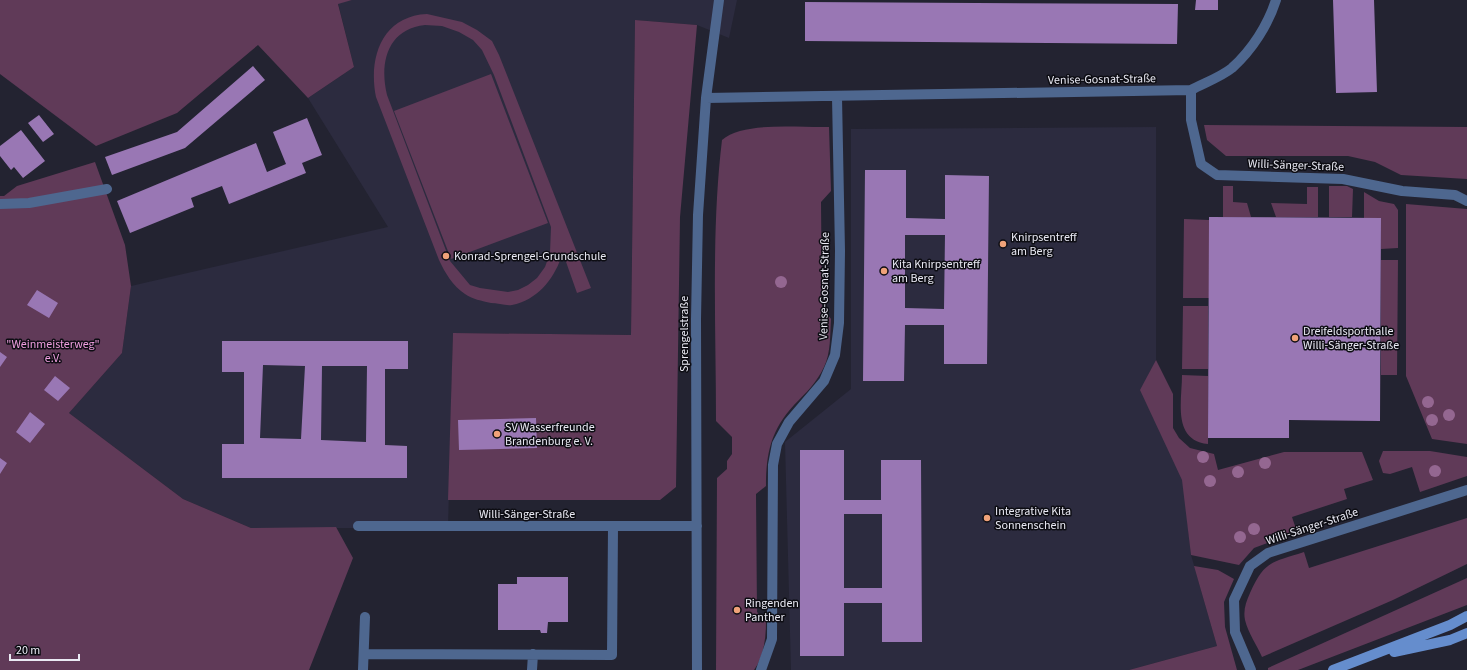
<svg xmlns="http://www.w3.org/2000/svg" width="1467" height="670" font-family="'Source Sans 3',sans-serif">
  <rect width="100%" height="100%" fill="#232331"/>
  <path fill="#2c2b3f" d="M352 0H737L729 38 697 25 635 20 631 335 453 333 448 528H251L183 499 69 413 122 353 131 286 388 227 308 98 354 67 338 3Z
    M1156 127V360L1141 391 1183 480 1191 555 1217 646 1129 670H791L785 442 851 389V129Z"/>
  <path fill="#603a58" fill-rule="evenodd" d="M0 0H352L338 4 354 67 308 98 258 45 177 113 96 146 0 74Z
    M427 14 462 22 477 30 492 41 499 55 591 288 577 293 565 259 561 258C553 280 537 300 512 305 506 306 497 303 491 303 482 301 472 299 465 294 453 286 445 273 439 260L376 97C368 58 382 16 427 14ZM425 25 442 26 459 32 473 40 482 50 494 75 551 227 550 253 545 267 537 278 528 285 518 290 508 292 480 288 470 285 450 261 387 95C379 62 388 29 425 25Z
    M635 20 697 25 680 217 676 487 660 500H448L453 333 631 335Z
    M491 74 548 223 451 259 394 111Z
    M1204 125 1467 127V179L1401 175 1375 162 1348 156H1226L1207 140Z
    M829 127 831 191 821 202 822 307 831 319C830 334 831 353 824 367 817 382 806 393 794 405 771 430 766 453 766 486L756 494 757 612 766 621C766 638 764 656 754 670H716L717 478 727 469V461L732 454V437L716 421C716 329 711 231 722 140 743 121 800 128 829 127Z
    M95 162 125 245 131 286 122 353 69 413 183 499 251 528 336 527 353 558 309 670H0V196H4L17 186Z
    M1223 186H1233V202L1247 203 1251 217H1223Z
    M1329 186H1347L1353 189 1352 217H1329Z
    M1307 187H1318V217H1276L1271 203 1307 204Z
    M1364 192 1379 201 1394 204 1398 210V248L1381 249V218H1364Z
    M1406 204 1467 209V444L1432 439 1406 376Z
    M1184 219 1209 220V298H1183Z
    M1381 260H1398L1397 375H1381Z
    M1183 306H1208V369H1182Z
    M1156 360 1173 394V428L1179 438 1190 448 1214 454 1218 470 1284 452H1362L1373 480 1344 489 1347 499 1292 517 1297 532 1254 548 1239 565 1191 555 1182 480 1140 390Z
    M1182 375 1208 376V444C1172 440 1182 401 1182 375Z
    M1383 451H1430L1467 457V476L1420 492 1412 467 1390 474 1383 473 1379 461Z
    M1467 518V564L1393 600 1262 657C1257 645 1248 633 1245 620 1243 610 1246 602 1250 593 1265 560 1271 563 1304 552L1309 568Z
    M1194 566 1218 570 1234 579 1224 602 1225 627 1237 670H1129L1217 646Z
    M1467 578V605L1298 670H1268V668Z"/>
  <path fill="#9977b4" fill-rule="evenodd" d="M1196 0H1218V10H1195Z
    M1333 0H1374L1377 92 1336 93Z
    M805 2 1178 4 1177 44 805 41Z
    M253 66 265 80 185 148 112 175 105 157 177 132Z
    M39 115 54 134 43 142 28 123Z
    M307 118 322 155 302 163 306 173 229 204 222 186 191 198 194 207 130 233 117 201 256 143 267 172 286 164 273 132Z
    M21 130 45 161 23 178 14 167 11 170 0 156V146Z
    M865 170H906V218L945 219V175L989 176 987 364H944V325H905L904 381H863ZM905 235H945L944 309 905 308Z
    M1209 217 1381 218 1380 421 1289 420V438H1208Z
    M37 290 58 303 49 318 27 305Z
    M222 341H408V369H385V445L407 446V478H222V444H244V372H222ZM263 365 305 366 301 439 260 438ZM322 366H367L366 442 321 440Z
    M0 352 7 357 0 367Z
    M55 376 70 388 58 401 44 390Z
    M30 412 45 424 30 443 16 432Z
    M536 418 537 448 459 450 458 420Z
    M800 450H844V500H881V460H921L922 642H882V603H844V656H800ZM844 514H882V588H844Z
    M0 458 7 463 0 474Z
    M517 577H568V622H548L547 633H541L540 630H498V584H517Z"/>
  <g fill="none" stroke-linecap="round" stroke-linejoin="round">
    <path stroke="#4e678f" stroke-width="10" d="M0 204 29 203 107 189
      M364 654 612 655 613 527
      M363 670 365 617
      M532 670 533 654"/>
    <path stroke="#4e678f" stroke-width="10" d="M1191 90V120L1201 164 1217 175 1343 179 1402 191 1455 195 1467 201
      M706 98 1191 90C1204 83 1221 77 1232 68 1252 50 1268 25 1276 0
      M358 526H697
      M697 670 696 319 698 215 706 98 719 0
      M761 670 772 639 773 465 777 444 789 422 824 381 835 355 839 323 840 251 837 97
      M1251 670 1235 632 1234 600 1250 566 1268 553 1467 490"/>
    <path stroke="#658dcd" stroke-width="10" d="M1394 652 1450 640 1467 633
      M1333 670 1450 625 1467 616"/>
  </g>
  <g fill="#946791">
    <circle cx="781" cy="282" r="6"/>
    <circle cx="1428" cy="402" r="6"/>
    <circle cx="1449" cy="415" r="6"/>
    <circle cx="1432" cy="420" r="6"/>
    <circle cx="1203" cy="457" r="6"/>
    <circle cx="1265" cy="463" r="6"/>
    <circle cx="1435" cy="471" r="6"/>
    <circle cx="1238" cy="472" r="6"/>
    <circle cx="1210" cy="481" r="6"/>
    <circle cx="1254" cy="529" r="6"/>
    <circle cx="1240" cy="537" r="6"/>
  </g>
  <g fill="#f0a279" stroke="#0d0d13" stroke-width="1.5">
    <circle cx="1003" cy="244" r="4"/>
    <circle cx="446" cy="256" r="4"/>
    <circle cx="884" cy="271" r="4"/>
    <circle cx="1295" cy="338" r="4"/>
    <circle cx="497" cy="434" r="4"/>
    <circle cx="987" cy="518" r="4"/>
    <circle cx="737" cy="610" r="4"/>
  </g>
  <g text-anchor="middle" stroke-width="3" stroke-linejoin="round" paint-order="stroke">
    <g font-size="12" fill="#eaeaf4" stroke="#0d0d13">
      <text transform="translate(1102 79) rotate(-1)" y="4">Venise-Gosnat-Straße</text>
      <text transform="translate(1296 165) rotate(2)" y="4">Willi-Sänger-Straße</text>
      <text transform="translate(824 286) rotate(-89)" y="4">Venise-Gosnat-Straße</text>
      <text transform="translate(684 334) rotate(-90)" y="4">Sprengelstraße</text>
      <text x="527" y="518">Willi-Sänger-Straße</text>
      <text transform="translate(1312 526) rotate(-18)" y="4">Willi-Sänger-Straße</text>
    </g>
    <g font-size="12" fill="#eaeaf4" stroke="#0d0d13" text-anchor="start">
      <text x="1011" y="241">Knirpsentreff<tspan x="1011" dy="14">am Berg</tspan></text>
      <text x="454" y="260">Konrad-Sprengel-Grundschule</text>
      <text x="892" y="268">Kita Knirpsentreff<tspan x="892" dy="14">am Berg</tspan></text>
      <text x="1303" y="335">Dreifeldsporthalle<tspan x="1303" dy="14">Willi-Sänger-Straße</tspan></text>
      <text x="505" y="431">SV Wasserfreunde<tspan x="505" dy="14">Brandenburg e. V.</tspan></text>
      <text x="995" y="515">Integrative Kita<tspan x="995" dy="14">Sonnenschein</tspan></text>
      <text x="745" y="607">Ringenden<tspan x="745" dy="14">Panther</tspan></text>
    </g>
    <g font-size="12" fill="#f09fe0" stroke="#0d0d13">
      <text x="53" y="348">"Weinmeisterweg"<tspan x="53" dy="14">e.V.</tspan></text>
    </g>
  </g>
  <path d="M10 654v6h69v-6" fill="none" stroke="#eaeaf4" stroke-width="2"/>
  <text x="16" y="654" font-size="12" fill="#eaeaf4" stroke="#0d0d13" stroke-width="3" paint-order="stroke">20 m</text>
</svg>
